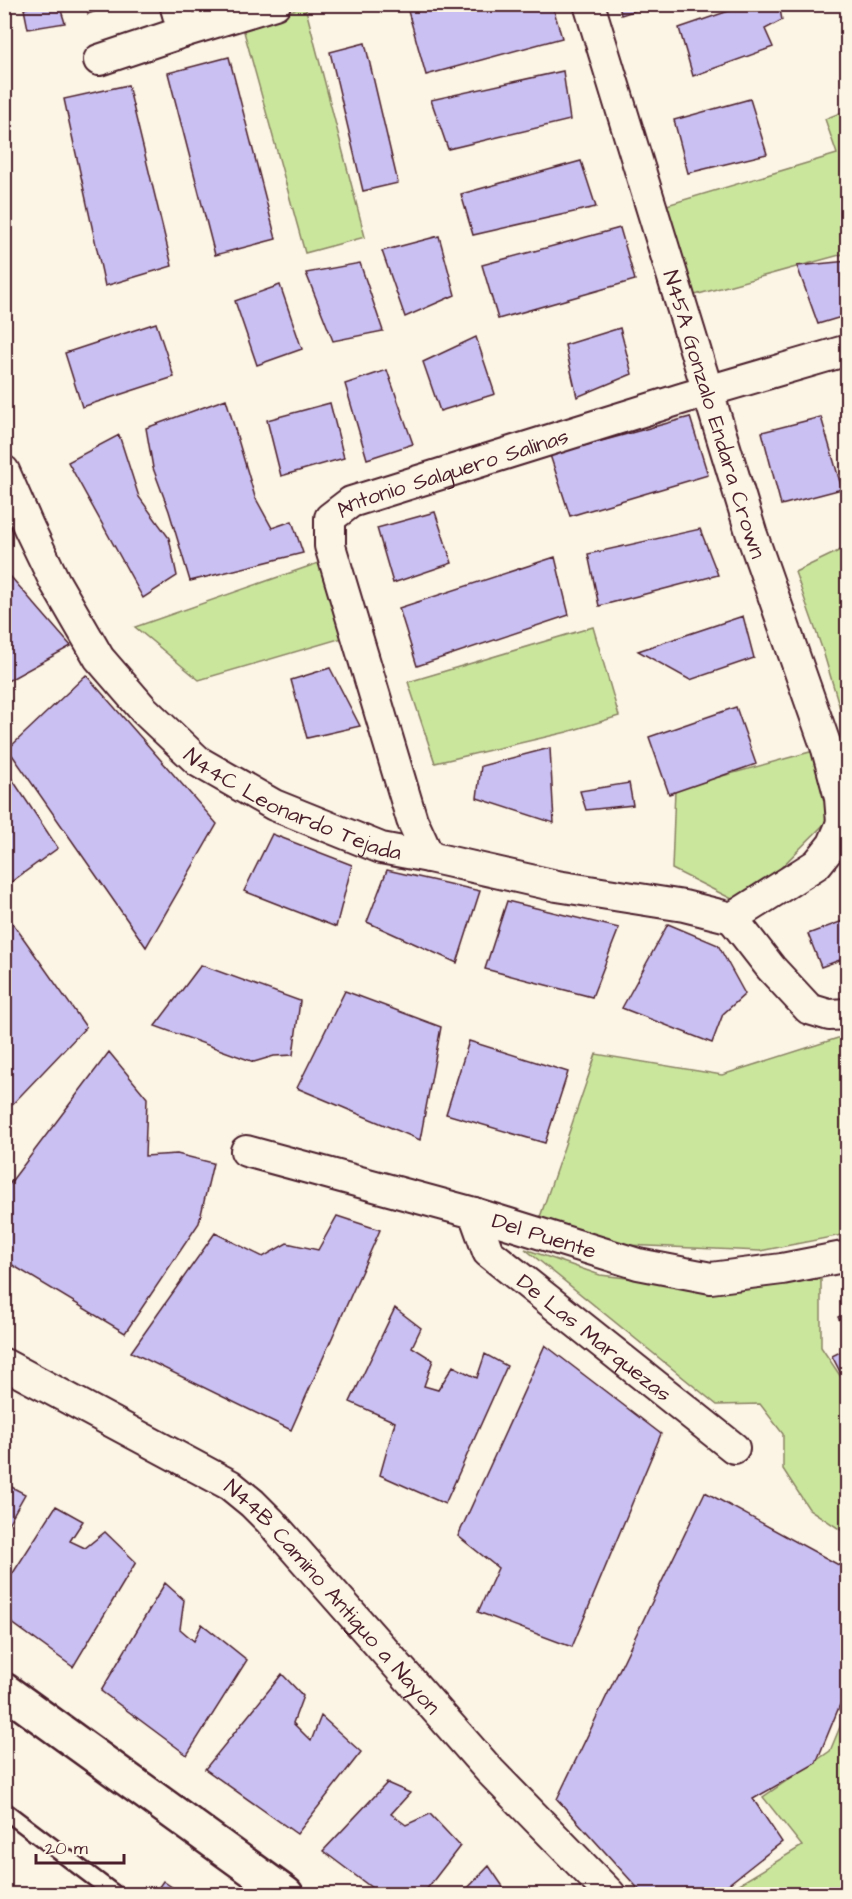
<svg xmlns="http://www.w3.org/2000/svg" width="852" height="1899" font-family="'Architects Daughter',sans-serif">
  <rect width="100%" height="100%" fill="#fcf5e5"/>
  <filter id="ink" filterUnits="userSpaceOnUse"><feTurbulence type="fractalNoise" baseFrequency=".0167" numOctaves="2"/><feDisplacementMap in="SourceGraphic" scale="12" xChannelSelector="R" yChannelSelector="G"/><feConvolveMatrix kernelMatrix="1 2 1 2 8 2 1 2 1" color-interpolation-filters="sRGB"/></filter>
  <g filter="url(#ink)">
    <path fill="#cae69d" stroke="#8a8264" stroke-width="1.5" d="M305 6 365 237 305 253 243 28Z
      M847 110V253L684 298 657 208 837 154 825 119Z
      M847 547V732L823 651 795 572Z
      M347 553 366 631 199 680 135 627Z
      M593 627 619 716 567 732 435 763 408 682Z
      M821 749 847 801 744 905 672 869 675 789Z
      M841 1037 848 1105 847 1234 760 1251 626 1245 539 1220 596 1054 722 1075Z
      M525 1249 600 1275 645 1280 707 1293 821 1279V1347L847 1386V1534L809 1509 783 1469V1434L760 1404 717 1405Z
      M847 1710V1894H723L802 1846 763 1797 830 1751Z"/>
    <path fill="#cac0f2" stroke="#4a1f2b" stroke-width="1.5" d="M29 4H59L65 23 28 29 24 9 30 7Z
      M86 4H115L88 14Z
      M406 4H552L562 38 426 75Z
      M619 4H655L621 15Z
      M749 4H779L782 20 765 29 773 47 693 76 679 28Z
      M365 43 398 183 363 191 330 52Z
      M229 57 276 239 215 255 168 73Z
      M563 71 570 120 448 149 431 100Z
      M128 85 172 266 105 286 64 99Z
      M750 99 767 154 688 173 674 120Z
      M581 161 596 207 473 235 461 194Z
      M620 228 635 280 498 319 482 265Z
      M439 236 455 295 405 317 382 251Z
      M848 261V315L818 324 797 266Z
      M360 263 383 331 333 341 306 273Z
      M280 285 302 349 257 365 235 301Z
      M156 323 174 377 82 407 65 353Z
      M620 328 632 374 577 397 565 345Z
      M476 337 495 394 440 411 423 362Z
      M387 370 413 444 367 459 345 384Z
      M226 399 255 497 272 528 292 521 303 553 190 581 169 511 153 468 146 428Z
      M330 403 344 458 281 476 267 420Z
      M690 417 708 475 570 516 550 455Z
      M821 417 842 489 781 505 762 432Z
      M119 435 139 497 169 538 177 576 143 598 68 462Z
      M435 512 452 563 393 583 377 528Z
      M700 529 718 575 599 606 588 554Z
      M555 557 569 615 417 666 399 608Z
      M4 569 71 646 4 683Z
      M743 616 754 658 690 680 638 651Z
      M330 668 360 726 307 738 291 680Z
      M86 675 217 824 146 947 8 749Z
      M736 707 756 764 669 794 649 737Z
      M550 748 554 823 477 798 481 766Z
      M4 767 58 848 4 887Z
      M629 783 633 805 586 810 580 791Z
      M272 834 352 865 336 927 244 891Z
      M387 870 480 891 457 963 367 922Z
      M507 901 619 928 592 997 485 969Z
      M7 915 86 1027 4 1113V917Z
      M848 919V957L821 967 808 934Z
      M668 924 718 945 745 994 723 1014 712 1043 622 1008Z
      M201 965 300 1001 293 1055 274 1056 254 1062 155 1026Z
      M345 991 441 1027 420 1140 297 1088Z
      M469 1041 568 1072 545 1143 446 1114Z
      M109 1052 147 1098 145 1156 177 1154 213 1163 199 1223 125 1333 4 1260V1191Z
      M337 1216 380 1230 291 1430 131 1352 215 1233 263 1257 287 1243 318 1250Z
      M395 1308 421 1328 412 1347 433 1360 424 1386 438 1390 453 1366 477 1378 485 1354 507 1366 445 1504 380 1475 395 1422 350 1402Z
      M848 1312V1335L838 1317Z
      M545 1345 661 1434 572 1647 478 1612 498 1568 458 1536Z
      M848 1348V1387L832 1356Z
      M4 1483 25 1494 4 1531Z
      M705 1492 848 1570V1685L816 1763 753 1799 782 1842 716 1894H643L557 1799Z
      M56 1506 83 1521 70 1541 85 1548 105 1532 136 1562 73 1667 4 1617V1587Z
      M165 1583 184 1600 180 1629 194 1641 202 1624 247 1660 187 1755 101 1691Z
      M282 1674 303 1696 293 1723 311 1741 321 1716 361 1752 297 1834 205 1769Z
      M387 1783 410 1793 391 1814 406 1825 430 1814 460 1846 423 1894H380L323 1851Z
      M489 1866 504 1888 499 1894H462Z
      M163 1881 182 1894H154Z"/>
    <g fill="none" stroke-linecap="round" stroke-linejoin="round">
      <g stroke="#4a1f2b" stroke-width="20">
        <path id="lane" d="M4 1810 115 1894"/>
      </g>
      <g stroke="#4a1f2b" stroke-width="34">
        <g id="street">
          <path d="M175 4 183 32"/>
          <path id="s1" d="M589 4 751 532 827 749 840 798 842 823"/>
          <path d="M99 60 183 32 275 4"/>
          <path id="s2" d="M4 471 29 528 55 582 99 658 144 710 199 762 274 805 381 848 429 857 557 886 684 906 732 918"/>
          <path id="s3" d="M429 857 412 820 330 546V518L351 502 684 398 848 350"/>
          <path d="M732 918 771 968 809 1009 829 1015 848 1014"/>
          <path d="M732 918 817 864 833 844 842 823 848 818"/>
          <path id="s4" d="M246 1151 474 1213 638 1264 711 1278 782 1269 848 1256"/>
          <path id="s5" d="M474 1213 488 1252 734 1448"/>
          <path id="s6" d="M4 1364 230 1485 252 1503 270 1521 490 1771 610 1894"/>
        </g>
      </g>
      <g stroke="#4a1f2b" stroke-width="38">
        <path id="secondary" d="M4 1690 286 1894"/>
      </g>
      <use href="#lane" stroke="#fcf5e5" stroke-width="15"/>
      <use href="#street" stroke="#fcf5e5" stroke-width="30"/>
      <use href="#secondary" stroke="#fcf5e5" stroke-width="33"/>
    </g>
  </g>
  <g text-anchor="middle" stroke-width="5" stroke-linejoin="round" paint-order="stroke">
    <g font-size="22" fill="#4a1f2b" stroke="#fcf5e5">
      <text dy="8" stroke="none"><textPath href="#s1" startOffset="429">N45A Gonzalo Endara Crown</textPath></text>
      <text dy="8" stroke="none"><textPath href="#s3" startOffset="486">Antonio Salguero Salinas</textPath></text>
      <text dy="8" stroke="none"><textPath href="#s2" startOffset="458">N44C Leonardo Tejada</textPath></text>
      <text dy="8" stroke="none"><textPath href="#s4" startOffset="310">Del Puente</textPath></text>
      <text dy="8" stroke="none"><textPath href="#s5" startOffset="178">De Las Marquezas</textPath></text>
      <text dy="8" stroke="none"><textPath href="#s6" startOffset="408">N44B Camino Antiguo a Nayon</textPath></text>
    </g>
  </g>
  <rect width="852" height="1899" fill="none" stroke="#fcf5e5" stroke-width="24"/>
  <rect x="12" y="12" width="828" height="1875" fill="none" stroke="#4a1f2b" stroke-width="2" filter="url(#ink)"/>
  <path d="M36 1854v9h88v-9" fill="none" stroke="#4a1f2b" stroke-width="3"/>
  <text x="45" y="1854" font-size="18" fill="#4a1f2b" stroke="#fcf5e5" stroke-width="4.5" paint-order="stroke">20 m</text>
</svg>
